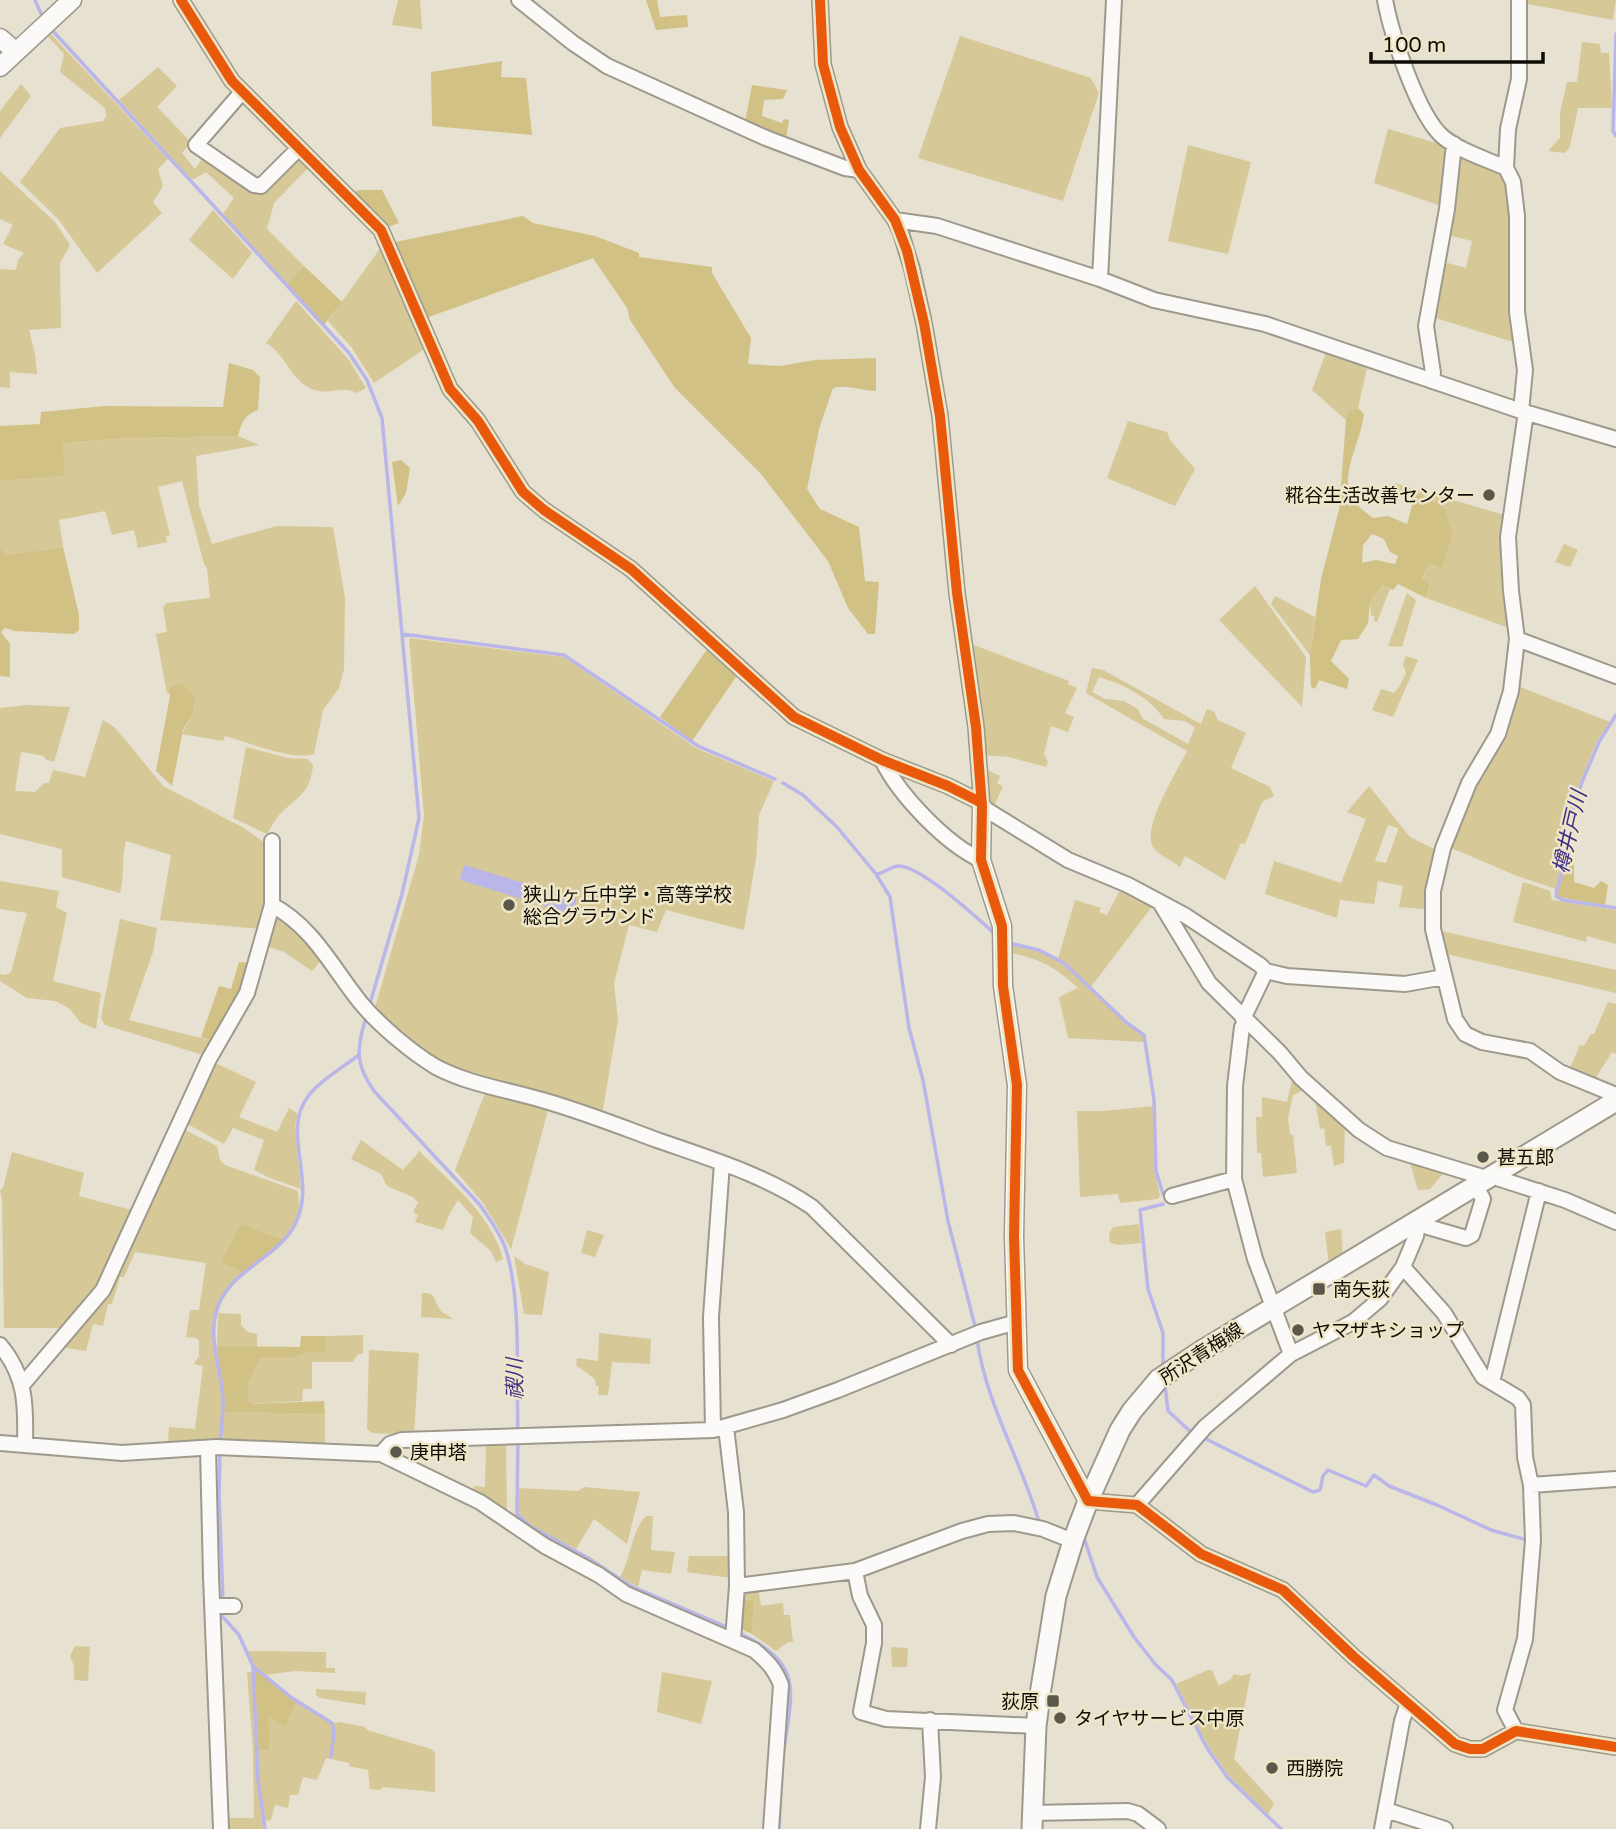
<svg xmlns="http://www.w3.org/2000/svg" width="1616" height="1829" font-family="'Varela Round','Noto Sans JP',sans-serif">
  <rect width="100%" height="100%" fill="#e6e1d0"/>
  <path fill="#d6c897" fill-rule="evenodd" d="M398 0H420L422 29 392 25Z
    M1523 0H1616L1613 20 1522 3Z
    M48 31 168 159 158 169 163 186 153 202 162 213 97 273 59 220 20 182 60 128 103 121 106 117 105 108 60 72 64 54 45 33Z
    M960 36 1091 78 1099 93 1063 201 918 158Z
    M1582 42 1600 44 1601 53H1609L1612 108H1578L1570 146 1565 153 1548 151 1560 138V113L1567 82H1577Z
    M158 67 177 86 157 107 191 142 182 153 195 169 205 155 250 188 301 155 311 165 274 203 267 229 304 266 287 284 223 214 234 198 206 172 192 180 119 100Z
    M21 84 31 96 0 138V111Z
    M1388 129 1447 146 1449 151 1444 207 1374 183Z
    M1188 145 1251 162 1228 254 1168 241Z
    M1458 155 1500 169 1508 179 1520 344 1432 317 1444 262 1466 268 1472 241 1448 235Z
    M0 171 55 222 70 245 60 263 61 328 29 330 35 354 37 374 10 372V388L0 387V269L16 270 18 260 24 253 3 244 13 225 0 219Z
    M213 210 252 253 233 279 189 240Z
    M384 243 426 348 374 383 352 348 328 321Z
    M296 301 349 360 366 388 357 393C341 384 325 398 308 387 289 376 285 354 266 343Z
    M1327 350 1368 364 1358 408 1348 411 1346 420 1312 390Z
    M1128 421 1167 432 1170 440 1195 469 1175 506 1107 478Z
    M238 436 259 445 196 456 199 505 212 544 277 526 333 527 345 598 344 670 339 688 323 710 315 749 314 754C293 761 247 742 225 736L223 741 182 734 193 713 195 697 170 686V694L167 693 156 634 167 632 163 607 167 603 210 598 207 568 204 564 182 481 158 487 170 535 166 536 167 542 138 548 134 530 112 535 105 511 59 520 63 547 7 555 0 548V481L63 476V443L130 438Z
    M1395 483 1508 516 1509 628 1426 598 1430 586 1422 580 1429 563 1442 567 1453 534C1443 508 1443 503 1415 499L1414 502 1392 493Z
    M1564 544 1578 550 1570 567 1555 562Z
    M1382 585 1390 589 1377 622 1374 621 1375 617 1371 615 1370 602Z
    M1255 586 1306 657 1302 707 1219 620Z
    M1407 593 1416 600 1402 647 1388 646Z
    M1275 596 1315 617 1310 655 1271 604Z
    M409 638 564 657 696 748 774 781 759 815 756 859 744 930 666 910 657 932 629 925 614 983 618 1020 603 1109 597 1113 444 1063 432 1057 375 1008 419 855 424 815Z
    M971 644 1069 681 1068 684 1077 688 1065 713 1074 717 1068 732 1051 726 1044 754 1048 762 1046 767 1009 757 982 755Z
    M1406 656 1418 660 1393 717 1372 710 1381 689 1394 693 1399 687 1406 673 1403 664Z
    M1092 668 1103 670 1201 724 1207 709 1214 712 1218 720 1246 733 1231 768 1270 787 1274 796 1262 802 1245 844 1241 843 1225 880 1185 856 1180 867C1172 860 1159 856 1153 847 1141 828 1177 772 1187 751L1086 693ZM1099 677C1123 684 1151 698 1164 719L1184 721 1195 727 1188 744 1142 718 1138 709 1124 701 1105 699 1092 692Z
    M1515 685 1610 722 1596 743 1579 785 1568 826 1567 848 1556 889 1517 876 1449 847Z
    M28 705 70 707 54 762 45 759 44 756 21 752 15 791 35 792 44 783H49L53 770 85 777 103 720 114 727 128 743 163 786 244 828 266 844 270 896 261 929 160 920 171 855 126 841C121 860 125 873 120 893L62 877V849L0 834V708Z
    M246 747 288 758 308 759 313 765C310 794 298 796 279 815 274 821 271 828 267 834L233 818Z
    M983 768 1000 776 997 783 1003 787 993 807 988 804Z
    M1369 786 1410 837 1436 850 1427 907 1424 909 1399 907 1403 886 1378 881 1374 904 1340 900 1337 918 1265 894 1274 861 1341 883 1366 819 1347 812ZM1388 825 1398 828V830L1386 863 1375 861Z
    M0 881 59 891 56 907 67 913 53 981 101 993 96 1029 81 1023 70 1009 63 1005 55 1001 27 998 0 981V974L6 975 11 972 27 913 0 909Z
    M1523 882 1550 891 1552 900 1616 910V944L1587 936 1586 942 1513 922Z
    M1122 886 1154 904 1090 988 1125 1021 1144 1036 1145 1042 1068 1038 1059 997 1078 988C1055 966 1039 959 1008 952L1010 943C1041 951 1057 957 1081 979L1064 962 1058 959 1075 900 1101 908 1099 912 1107 915Z
    M281 914 323 958 312 971 284 952 265 946 275 915Z
    M120 919 157 928 153 952 129 1020 213 1041 207 1051 200 1054 105 1025 101 1018Z
    M1437 930 1616 970V993L1442 953Z
    M1608 1002 1616 1004V1054L1612 1052 1593 1082 1568 1072 1580 1045 1584 1046 1591 1034H1594Z
    M213 1062 256 1082 239 1117 277 1132 289 1108 298 1114 295 1125 301 1189 270 1178 254 1170 264 1140 233 1128 224 1144 189 1125 186 1121Z
    M1293 1076 1308 1088 1293 1095 1288 1118 1290 1134 1293 1135 1297 1173 1263 1177 1261 1153H1257L1256 1117H1262V1097L1287 1102Z
    M487 1088 546 1105 548 1110 511 1249 483 1203 455 1170Z
    M1314 1093 1345 1122 1344 1163 1334 1166 1331 1146H1326L1324 1128 1320 1129Z
    M1154 1106 1155 1171 1160 1196 1157 1199 1120 1203 1118 1194 1080 1197 1077 1111H1103Z
    M185 1130 217 1146 220 1160 225 1165 298 1191 300 1212 284 1240 241 1224 222 1262 239 1270 242 1274C195 1312 221 1352 222 1403 222 1416 220 1429 219 1442L168 1445 169 1427 195 1429 203 1366 194 1364 199 1356V1341L196 1338 186 1337 190 1310H199L206 1263 135 1252 124 1277H120L112 1304H108L103 1326 93 1324 86 1351 60 1347 84 1315 180 1132Z
    M361 1140 403 1170 418 1153V1150C450 1182 491 1214 503 1259L496 1262 491 1251 470 1233 473 1217 458 1200 450 1213 443 1230 415 1222 418 1215 413 1212 418 1202 413 1197 387 1186 381 1174 351 1159Z
    M12 1152 84 1173 79 1196 135 1211 104 1279 63 1328H4L2 1199 0 1190 3 1188Z
    M1414 1160 1447 1169 1430 1189 1418 1190 1410 1163Z
    M1139 1224 1141 1243 1119 1245 1110 1243 1109 1234 1113 1227Z
    M1341 1229 1343 1256 1329 1265 1325 1232Z
    M587 1230 604 1235 595 1257 581 1253Z
    M514 1256 525 1264 549 1272 542 1315 524 1314Z
    M422 1293C438 1292 433 1303 442 1312 444 1314 451 1317 453 1319L421 1317Z
    M218 1313 241 1314V1325L248 1332 257 1334V1347L217 1346Z
    M599 1333 651 1339 650 1364 612 1362 608 1395H598L599 1386H596L595 1379 576 1365 577 1358 598 1361Z
    M363 1335V1354H358L353 1362H312V1389H303L302 1401 250 1404 248 1401V1383L261 1358H292L309 1352H325L327 1336Z
    M369 1350 419 1353 414 1435 372 1433 367 1429Z
    M224 1412 325 1414V1448L222 1441Z
    M486 1445H506L507 1513 473 1489 474 1486 485 1487Z
    M584 1487 640 1492 627 1544 594 1519 576 1549C562 1542 522 1525 518 1511 516 1504 518 1495 518 1488L578 1491Z
    M646 1516H653L651 1550 675 1552 671 1574 642 1570 638 1587 620 1577C631 1559 631 1531 646 1516Z
    M689 1556H732V1578L687 1572Z
    M758 1587 761 1606 783 1603 784 1615H790L793 1642H788L776 1651 752 1634 754 1600 741 1599V1592Z
    M75 1646 90 1647 88 1681 74 1680V1666L70 1656Z
    M891 1647 908 1648 907 1667H892Z
    M248 1651 326 1652V1668H335V1673L295 1671 264 1675 254 1667Z
    M1208 1670H1212L1219 1686 1231 1679 1234 1674 1242 1676 1251 1673 1234 1759 1274 1803 1268 1815 1229 1776 1208 1746 1176 1684Z
    M247 1672H252L257 1781 263 1829H228V1818H254L253 1750Z
    M662 1672 712 1681 701 1724 657 1712Z
    M316 1689 366 1692 365 1705 320 1698 316 1695Z
    M297 1701 326 1719 331 1724 339 1722 365 1727 367 1730 431 1749 435 1753V1792L382 1787 381 1790 370 1789 368 1770 349 1766V1763L326 1758 317 1780 303 1777 298 1795H290L288 1808 275 1805 271 1820 265 1821 260 1797 258 1749 268 1751V1715L285 1726Z"/>
  <path fill="#d1c185" fill-rule="evenodd" d="M646 0H657L660 17 687 15 688 27 656 30Z
    M502 61 501 77 526 78 532 135 432 126 431 72Z
    M752 85 787 90 783 99 764 100 762 116 782 123 784 119 789 120 786 139 745 122Z
    M360 190H382L399 223 382 229 349 193Z
    M523 216 533 223 595 236 639 253V257L712 267V273L751 338 748 364 780 366 815 360 876 358V391C862 391 847 384 833 388L819 429 807 489 820 509 859 527 865 581 879 582 875 634H868L848 608 828 561 761 474 675 388 630 320 627 308 593 258 426 318 390 243Z
    M304 266 342 302 324 325 287 284Z
    M229 363 253 370 260 377 258 410C244 415 242 422 238 436L130 438 63 443 64 476 0 481V426L40 424 41 412 105 406 223 407Z
    M1358 408 1364 414C1361 439 1347 460 1348 486L1361 494 1359 507 1373 518 1388 516 1407 524 1414 499 1419 495 1444 508 1453 534 1442 568 1429 563 1422 579 1430 585 1426 598 1398 584 1393 590 1382 585 1370 602 1368 623 1358 639 1341 640 1331 661 1349 679 1347 689 1319 680 1315 689 1311 687 1310 655 1321 579 1339 510 1346 420 1348 411ZM1372 534 1384 539 1390 552 1398 556 1395 564 1376 560 1362 563 1363 545Z
    M401 460 410 468 406 493 398 506 392 462Z
    M63 547 79 615V630L74 634 15 631 5 628 1 632 10 644V677L0 676V548L7 555Z
    M710 645 740 671 692 741 660 717Z
    M183 684 195 697 193 713 183 730 172 786 156 771 170 696V686Z
    M1566 863 1574 865V882L1594 888 1601 881 1608 885 1605 905 1558 897 1557 893Z
    M239 962 251 963 244 990 213 1041 201 1037 219 986 231 989Z
    M241 1224 284 1240 242 1274 239 1270 221 1262Z
    M301 1336H327L325 1352H309L292 1358H261L248 1383V1401L251 1404 324 1401 325 1414 224 1412 217 1346 300 1347Z
    M741 1599 754 1600 752 1634 737 1627Z
    M254 1667 297 1701 285 1727 268 1716 269 1751 258 1749Z"/>
  <path fill="#bab6ea" d="M464 865 577 899 571 914 460 880Z"/>
  <g fill="none" stroke-linecap="round" stroke-linejoin="round">
    <path stroke="#bab6ea" stroke-width="3.5" d="M35 0 42 16
      M51 29 349 353 367 380 382 418 419 818 402 894 371 1000
      M1616 34 1613 131 1616 136
      M402 634 564 655 698 746 775 779
      M1616 715 1599 742 1582 782 1573 810 1569 847 1556 893 1557 897 1563 900 1616 908
      M783 783 803 795 837 827 876 874 890 897 909 1028 923 1080 948 1221 975 1326
      M877 874C884 873 890 867 898 866 920 865 976 917 994 933
      M1009 943 1039 950 1064 963 1127 1023 1144 1035 1154 1100 1156 1171 1163 1194
      M365 1021C356 1051 356 1065 374 1091L480 1205C489 1218 499 1231 505 1247 522 1296 516 1378 518 1432
      M977 1339C986 1404 1021 1460 1039 1522L1041 1523
      M1163 1364V1333L1148 1289 1140 1210 1163 1204
      M1165 1385 1168 1411 1191 1432
      M1202 1437 1313 1492 1320 1490 1323 1476 1328 1470 1366 1486 1374 1475 1389 1486 1437 1505 1491 1530 1527 1540
      M518 1439 517 1508V1514L530 1526 588 1558 631 1586 729 1628
      M220 1445C221 1431 223 1416 223 1402 223 1373 208 1341 216 1313 226 1272 273 1261 293 1228 320 1184 279 1132 309 1095 322 1079 342 1068 359 1055
      M220 1453 219 1494 223 1602
      M1081 1537 1084 1538 1097 1577 1134 1637 1156 1665 1172 1680 1207 1748 1228 1778 1281 1829
      M223 1610V1617L239 1635 253 1666 258 1780 265 1829
      M739 1633C807 1665 791 1693 783 1757
      M254 1667 292 1698 332 1723 334 1732 331 1757
      M779 1829 781 1782"/>
    <g stroke="#9d9a8d" stroke-width="18">
      <path id="minor" d="M181 0 232 81 381 230 450 389 478 421 523 492 544 510 631 569 794 717 882 760 948 786 982 803
        M519 0 573 43 607 66 766 138 845 168 859 170
        M820 0 823 64 840 127 859 170 895 220 901 233 912 269 924 323 940 416 957 593 976 727 982 807 1068 860 1128 885 1186 916 1260 965 1266 971 1243 1019
        M1385 0C1391 33 1418 116 1443 137 1460 151 1486 159 1506 168
        M1519 0V79L1508 129 1506 168 1513 182 1517 216V312L1525 370 1521 411
        M242 92 196 145 254 185 261 186 298 149
        M895 220 937 226 1100 279 1154 300 1265 324 1521 411 1616 439
        M1100 279 1114 0
        M1432 381 1433 373 1426 326 1447 209 1454 144
        M1526 412 1508 537 1511 591 1517 639 1511 691 1498 734 1469 783 1443 848 1433 891V929L1455 1019 1465 1034 1482 1042 1530 1051 1560 1072 1616 1095
        M1517 639 1616 676
        M882 760C899 795 946 844 981 860
        M1161 904 1209 983 1280 1053 1301 1078 1359 1130 1387 1148 1486 1178
        M272 905C313 927 332 967 360 1002 379 1025 411 1052 436 1067 468 1084 508 1090 542 1100 581 1111 619 1126 657 1140 711 1159 765 1175 812 1207L951 1345
        M1266 971 1287 976 1405 984 1444 977
        M1246 1022 1242 1027 1235 1086 1234 1179 1255 1259 1291 1354
        M1494 1174 1500 1179 1565 1200 1616 1222
        M1172 1196 1234 1179
        M1403 1267 1444 1313 1483 1377 1518 1398 1523 1405 1525 1457 1531 1485 1533 1540 1525 1639 1505 1710 1516 1731
        M0 1345C26 1376 26 1405 25 1444
        M1492 1382 1539 1191
        M23 1384 103 1290 209 1059 247 993 272 905V841
        M726 1427 736 1512 737 1586 733 1640
        M713 1430 711 1317 722 1163
        M0 1443 122 1453 216 1447 381 1454 390 1444 402 1440 713 1430 783 1410 838 1390 981 1332 1017 1322
        M208 1448 211 1576 221 1829
        M381 1454 480 1502 545 1546 599 1575 626 1594 754 1650C767 1661 775 1669 781 1685L771 1829
        M1531 1485 1616 1479
        M1088 1501 1137 1505 1201 1554 1283 1590 1354 1657 1455 1744 1470 1749H1483L1516 1731 1616 1747
        M1137 1505 1205 1427 1291 1354 1353 1322 1380 1299 1403 1267 1416 1236 1419 1220 1428 1227 1466 1238 1472 1235 1483 1199 1475 1185
        M855 1571 860 1596 874 1625V1643L861 1712 886 1719 1036 1726
        M737 1586 855 1571 962 1531 988 1524 1014 1523 1043 1529 1073 1541
        M212 1606H234
        M1386 1810 1445 1829
        M1032 1813 1128 1811 1138 1814 1158 1829
        M928 1829 933 1777 930 1720
        M1382 1829 1402 1721 1408 1703"/>
    </g>
    <g stroke="#9d9a8d" stroke-width="21">
      <path id="tertiary" d="M0 38 15 51
        M0 67 72 0
        M982 807 981 860 1002 926 1003 986 1017 1085 1014 1236 1018 1370 1088 1501"/>
    </g>
    <g stroke="#9d9a8d" stroke-width="23">
      <path id="secondary" d="M1032 1829 1036 1726 1041 1688 1056 1596 1074 1538 1088 1501 1120 1430 1132 1411 1159 1379 1201 1351 1616 1101"/>
    </g>
    <use href="#minor" stroke="#fbfaf8" stroke-width="14"/>
    <use href="#tertiary" stroke="#fbfaf8" stroke-width="18"/>
    <use href="#secondary" stroke="#fbfaf8" stroke-width="19"/>
    <g stroke="#eee6c8" stroke-width="15">
      <path id="cycleway" d="M181 0 232 81 381 230 450 389 478 421 523 492 544 510 631 569 794 717 882 760 948 786 982 803
        M820 0 823 64 840 127 859 170 895 220 907 251 924 323 940 416 957 593 976 727 982 807 981 860 1002 926 1003 986 1017 1085 1014 1236 1018 1370 1088 1501 1137 1505 1201 1554 1283 1590 1354 1657 1455 1744 1470 1749H1483L1516 1731 1616 1747"/>
    </g>
    <use href="#cycleway" stroke="#e8590c" stroke-width="10"/>
  </g>
  <g fill="#5a574b" stroke="#eee6c8" stroke-width="2.5">
    <circle cx="1489" cy="495" r="7"/>
    <circle cx="509" cy="905" r="7"/>
    <circle cx="1483" cy="1157" r="7"/>
    <rect x="1312" y="1282" width="14" height="14" rx="3.5"/>
    <circle cx="1298" cy="1330" r="7"/>
    <circle cx="396" cy="1452" r="7"/>
    <rect x="1046" y="1694" width="14" height="14" rx="3.5"/>
    <circle cx="1060" cy="1718" r="7"/>
    <circle cx="1272" cy="1768" r="7"/>
  </g>
  <g text-anchor="middle" stroke-width="5" stroke-linejoin="round" paint-order="stroke">
    <g font-size="19" fill="#0f0c04" stroke="#eee6c8" text-anchor="start">
      <text x="1475" y="502" text-anchor="end">糀谷生活改善センター</text>
      <text x="523" y="901">狭山ヶ丘中学・高等学校<tspan x="523" dy="22">総合グラウンド</tspan></text>
      <text x="1497" y="1164">甚五郎</text>
      <text x="1333" y="1296">南矢荻</text>
      <text x="1312" y="1337">ヤマザキショップ</text>
      <text x="410" y="1459">庚申塔</text>
      <text x="1039" y="1708" text-anchor="end">荻原</text>
      <text x="1074" y="1725">タイヤサービス中原</text>
      <text x="1286" y="1775">西勝院</text>
    </g>
    <g font-size="19" fill="#0f0c04" stroke="#eee6c8">
      <text transform="translate(1201 1353) rotate(-33)" y="7">所沢青梅線</text>
    </g>
    <g font-size="21" font-style="italic" fill="#3f2d8a" stroke="#eee6c8">
      <text transform="translate(1570 832) rotate(-77)" y="7">樽井戸川</text>
      <text transform="translate(515 1379) rotate(-91)" y="7">禊川</text>
    </g>
  </g>
  <path d="M1371 52v10h172v-10" fill="none" stroke="#0f0c04" stroke-width="3.5"/>
  <text x="1382" y="52" font-size="21" fill="#0f0c04" stroke="#eee6c8" stroke-width="5" paint-order="stroke">100 m</text>
</svg>
